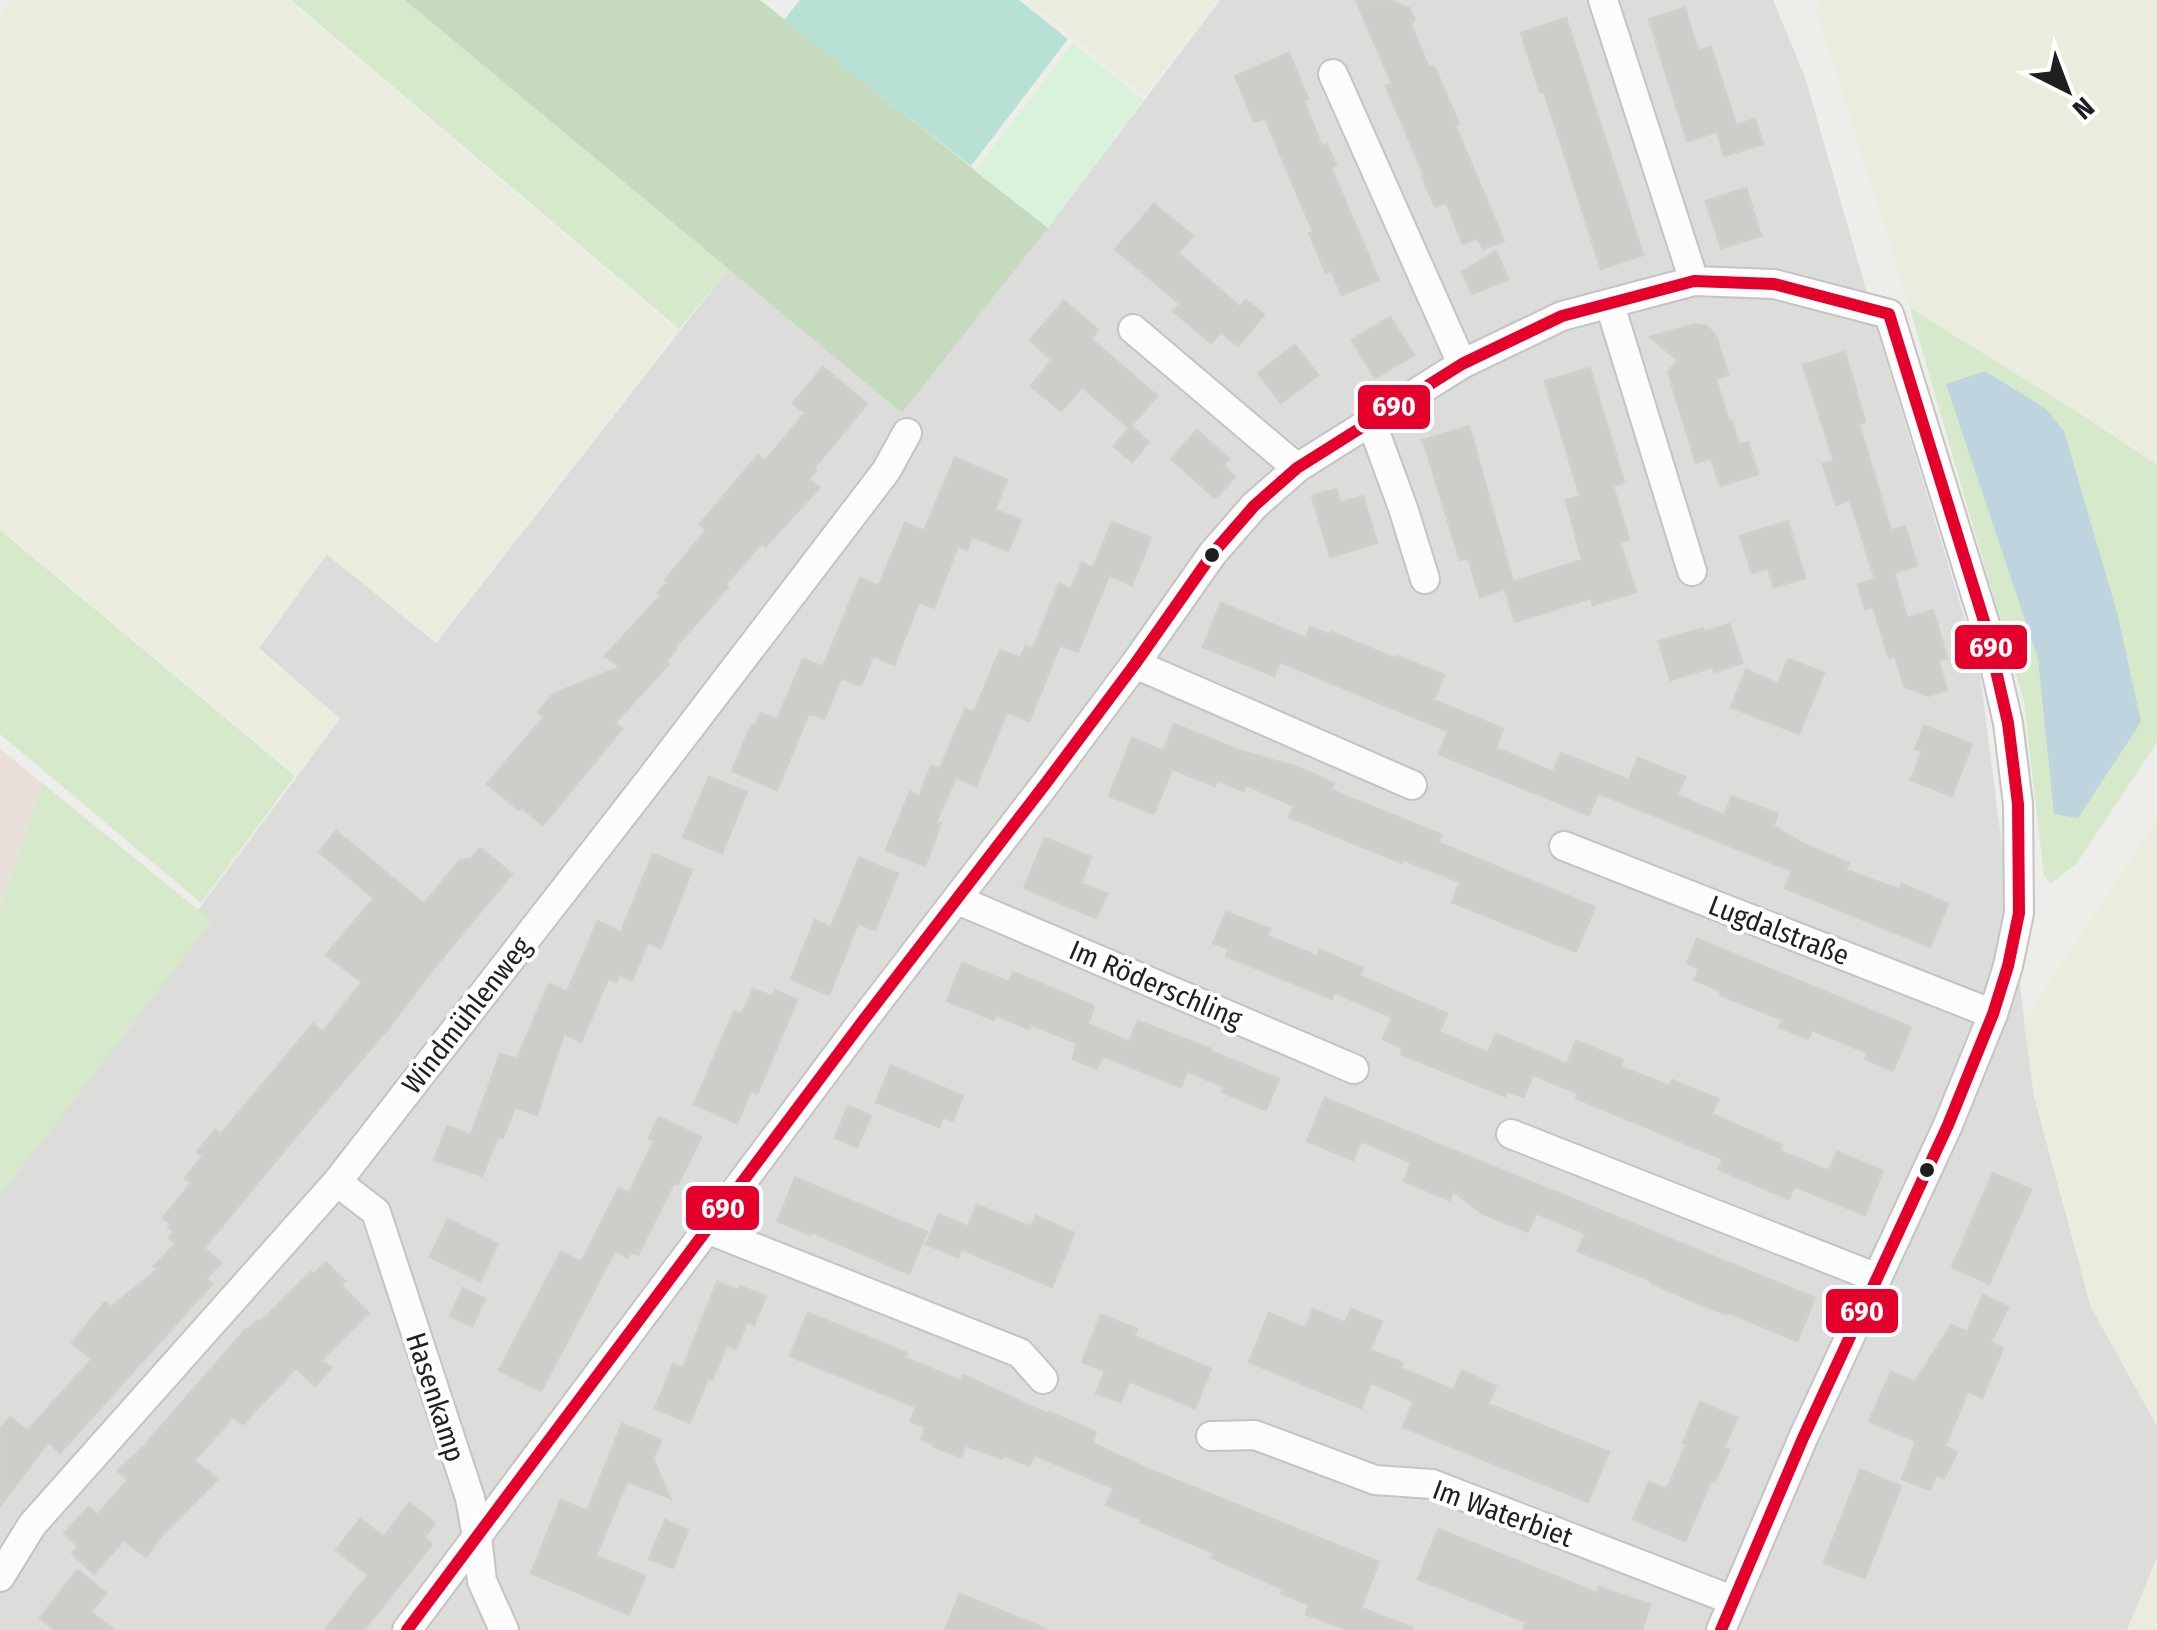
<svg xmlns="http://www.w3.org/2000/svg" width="2157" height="1630" font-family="'Fira Sans Condensed',sans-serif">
  <rect width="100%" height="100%" fill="#edede9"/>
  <path fill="#dcdcda" d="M1220 0H1773L1805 77 1890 373 1979 666 2034 1096 2091 1307 2157 1426V1558L2127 1630H0V1175L340 719 259 648 327 554 436 643 729 268 902 413 1048 228Z"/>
  <path fill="#eadfdb" d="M0 749 42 783 0 906Z"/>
  <path fill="#eaeddd" d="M13 0H288L678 331 436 641 327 555 257 649 340 718 297 775 0 528V16Z
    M1028 0H1218L1145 96Z
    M1821 0H2157V465L2076 411 1910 308 1816 8Z
    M2157 819V1426L2091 1307 2034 1096 2024 1022Z
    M2157 1558V1630H2127Z"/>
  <path fill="#d6e9ca" d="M291 0H406L729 268 679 329Z
    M1910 308 2076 411 2157 465V742L2077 863 2051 884 2044 876 2024 702Z
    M0 530 295 776 201 903 0 734Z
    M42 783 212 921 0 1196V906Z"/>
  <path fill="#c6dac0" d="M405 0H760L1048 228 902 413Z"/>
  <path fill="#d8f2dc" d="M1073 43 1143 100 1048 228 975 171Z"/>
  <path fill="#b7e1d5" d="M800 0H1019L1068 39 971 166 784 20Z"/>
  <path fill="#bed4de" d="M1985 371 2046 409 2064 431 2118 616 2141 722 2078 818 2054 814 2038 659 1946 384Z"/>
  <path fill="#cecdca" stroke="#d0cfca" stroke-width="2.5" d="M1356 0H1389L1409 8 1414 19 1411 25 1429 68 1434 66 1459 124 1455 125 1504 241 1483 249 1477 238 1463 244 1446 202 1435 207 1422 176 1424 175 1386 86 1392 84Z
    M1685 8 1698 51 1711 47 1736 125 1755 119 1763 144 1724 156 1717 132 1687 141 1649 19Z
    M1566 18 1643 255 1601 269 1544 91 1540 92 1521 33Z
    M1289 53 1308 99 1304 101 1322 147 1327 144 1336 165 1331 168 1379 280 1342 295 1331 271 1326 273 1309 233 1313 232 1265 118 1254 122 1235 76Z
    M1746 188 1761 236 1721 248 1706 201Z
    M1154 204 1193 236 1178 253 1240 307 1246 300 1264 315 1238 346 1221 332 1211 343 1173 311 1180 304 1115 249Z
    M1496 251 1508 279 1472 294 1462 272Z
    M1064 301 1098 330 1091 339 1157 396 1131 426 1149 442 1132 462 1114 446 1129 428 1082 387 1061 411 1031 386 1052 360 1030 340Z
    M1390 317 1414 355 1375 378 1352 340Z
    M1695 324 1707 326 1716 336 1728 375 1716 379 1729 422 1732 421 1739 445 1748 442 1758 474 1720 486 1711 458 1696 463 1668 372 1678 360 1650 337Z
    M1295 345 1318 375 1281 403 1258 373Z
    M1845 352 1865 422 1859 424 1891 531 1905 526 1917 566 1894 573 1907 618 1933 610 1947 658 1938 660 1947 690 1928 696 1904 686 1895 656 1889 658 1873 607 1865 609 1858 584 1875 579 1850 500 1836 505 1823 464 1834 461 1803 365Z
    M823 367 867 404 814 468 816 470 809 479 819 488 766 546 762 543 725 585 728 587 674 649 676 650 666 662 669 664 615 723 622 729 543 825 521 807 519 810 487 784 544 717 538 712 553 694 620 667 605 656 661 595 658 593 667 582 665 580 706 530 700 524 758 455 765 461 805 413 793 403Z
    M1590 368 1624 482 1613 486 1629 539 1620 542 1636 592 1593 605 1591 598 1515 622 1505 589 1480 597 1468 558 1460 560 1423 440 1469 426 1513 582 1582 560 1566 500 1580 496 1545 381Z
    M1197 430 1229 459 1223 466 1235 477 1215 498 1171 459Z
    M955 458 1007 480 995 510 1021 520 1008 551 972 536 967 550 958 546 934 608 919 602 894 665 873 656 861 686 841 678 824 719 809 713 777 790 732 771 747 735 752 725 755 726 761 713 777 720 803 659 823 667 860 578 879 586 905 523 924 531Z
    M1336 489 1340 503 1363 496 1377 543 1330 557 1312 496Z
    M1788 521 1805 578 1774 587 1768 568 1752 573 1740 536Z
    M1112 522 1151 538 1132 585 1109 575 1078 652 1060 645 1029 721 1007 712 976 786 956 777 936 822 941 823 925 866 886 850 910 792 919 796 931 766 940 769 965 709 974 712 1000 650 1020 658 1026 646 1033 649 1059 584 1071 589 1082 563 1093 568Z
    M1221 603 1306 638 1310 627 1330 635 1331 632 1396 659 1397 656 1444 675 1434 700 1503 729 1496 748 1553 772 1561 753 1629 780 1638 758 1685 777 1677 795 1700 805 1724 815 1732 796 1778 814 1773 826 1804 844 1849 863 1846 870 1900 890 1902 884 1948 904 1930 947 1785 888 1792 871 1598 793 1589 815 1439 754 1448 731 1280 662 1274 676 1203 647Z
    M1730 624 1742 663 1714 672 1713 667 1670 680 1659 641 1703 628 1704 632Z
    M1788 659 1824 673 1799 734 1731 707 1746 670 1778 684Z
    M1174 724 1241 751 1297 767 1334 783 1331 790 1442 835 1439 843 1595 907 1576 952 1452 902 1460 882 1404 860 1402 863 1289 817 1294 806 1246 785 1244 791 1217 780 1215 786 1172 769 1154 814 1109 796 1132 738 1163 751Z
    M1924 726 1972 744 1952 796 1911 780 1922 751 1915 749Z
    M709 777 747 792 722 853 683 837Z
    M336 831 424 904 460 860 471 859 480 848 512 874 430 973 387 1030 307 1123 204 1248 221 1263 206 1279 212 1284 60 1453 48 1442 0 1506V1429L10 1417 27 1431 92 1359 72 1343 105 1302 111 1307 158 1269 154 1266 176 1243 169 1238 174 1232 168 1227 171 1224 163 1218 191 1183 185 1178 203 1156 197 1152 215 1130 220 1135 313 1024 323 1032 362 982 326 955 374 898 319 852Z
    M1045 838 1091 857 1081 883 1107 894 1096 918 1024 888Z
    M653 854 692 870 661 948 648 943 632 980 619 974 616 982 608 979 581 1042 564 1034 537 1115 515 1107 503 1138 498 1136 482 1176 434 1160 447 1126 471 1135 500 1054 517 1059 549 984 567 992 598 921 621 932Z
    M859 858 898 874 875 930 858 923 829 995 791 979 815 920 831 927Z
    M1226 912 1270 929 1267 936 1317 956 1320 950 1363 968 1360 976 1447 1014 1439 1032 1488 1053 1496 1034 1567 1064 1576 1041 1623 1060 1620 1067 1670 1086 1672 1080 1718 1099 1712 1114 1782 1145 1780 1151 1829 1171 1837 1152 1883 1171 1865 1215 1794 1186 1789 1199 1718 1169 1723 1159 1576 1098 1578 1093 1533 1075 1524 1097 1507 1091 1505 1096 1401 1054 1403 1048 1383 1039 1392 1017 1335 993 1332 999 1226 956 1229 949 1213 943Z
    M1697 939 1911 1027 1893 1071 1865 1059 1868 1053 1812 1030 1808 1039 1779 1027 1783 1020 1720 995 1721 991 1695 980 1699 969 1687 963Z
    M962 963 1009 982 1013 972 1094 1006 1088 1024 1129 1042 1138 1021 1211 1049 1210 1051 1279 1079 1266 1110 1222 1092 1224 1087 1187 1071 1181 1087 1103 1056 1097 1069 1073 1059 1077 1043 1030 1024 1029 1029 996 1015 994 1020 947 1001Z
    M753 989 772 996 775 990 797 1000 757 1094 751 1091 737 1123 694 1104 734 1011 742 1014Z
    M891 1066 963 1096 953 1121 943 1117 939 1127 876 1102Z
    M1325 1098 1815 1298 1797 1341 1727 1312 1726 1314 1702 1305 1651 1283 1652 1281 1578 1251 1585 1233 1536 1213 1528 1232 1483 1214 1453 1191 1450 1200 1404 1181 1411 1162 1361 1141 1353 1160 1307 1141Z
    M848 1106 871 1116 857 1147 835 1138Z
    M659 1117 701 1137 678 1184 674 1183 638 1255 631 1252 628 1258 615 1251 541 1391 499 1370 561 1252 581 1262 619 1188 629 1193 654 1141 649 1138Z
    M1993 1173 2031 1190 1989 1284 1952 1267Z
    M795 1178 927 1232 909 1274 812 1232 811 1235 778 1221Z
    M977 1205 1031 1227 1036 1216 1074 1233 1052 1287 961 1249 958 1257 926 1244 939 1214 968 1227Z
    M448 1219 498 1244 480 1281 430 1257Z
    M326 1262 345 1281 341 1285 369 1313 322 1360 331 1368 315 1386 296 1368 243 1424 233 1417 194 1461 218 1479 162 1535 146 1557 124 1540 94 1574 72 1553 78 1546 64 1533 89 1507 97 1515 128 1480 118 1471 143 1447 246 1329 248 1330 258 1320 260 1322 311 1272 313 1275Z
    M717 1282 738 1290 740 1286 766 1296 754 1325 747 1322 736 1349 727 1345 712 1380 708 1378 690 1423 655 1408 673 1364 683 1368Z
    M463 1288 485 1299 472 1326 450 1316Z
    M1983 1295 2008 1307 1991 1342 2003 1348 1982 1398 1968 1391 1945 1446 1957 1452 1944 1478 1936 1475 1930 1490 1902 1479 1916 1441 1869 1421 1891 1372 1915 1382 1951 1325 1967 1332Z
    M1313 1309 1345 1323 1351 1309 1382 1322 1370 1350 1403 1363 1401 1368 1453 1390 1462 1371 1496 1386 1488 1404 1609 1452 1588 1502 1403 1427 1414 1401 1371 1383 1361 1408 1249 1362 1269 1313 1305 1328Z
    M808 1313 907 1353 905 1358 961 1381 963 1375 1048 1414 1049 1412 1096 1432 1092 1443 1143 1467 1379 1562 1361 1608 1413 1628V1630H1347L1306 1614 1309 1605 1281 1593 1283 1589 1212 1558 1214 1553 1140 1522 1141 1519 1106 1505 1114 1488 1034 1455 1029 1466 1004 1455 1002 1459 965 1445 961 1457 934 1447 935 1445 921 1439 926 1428 910 1421 916 1407 790 1356Z
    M1101 1315 1137 1329 1134 1336 1211 1369 1195 1408 1129 1381 1121 1402 1096 1393 1105 1371 1082 1362Z
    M1700 1402 1737 1418 1724 1448 1729 1450 1715 1482 1711 1481 1685 1541 1633 1519 1649 1482 1667 1489 1686 1445 1683 1443Z
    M622 1424 661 1440 653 1459 670 1498 627 1481 596 1556 645 1576 629 1614 531 1573 561 1500 587 1511Z
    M1860 1470 1901 1486 1865 1578 1824 1563Z
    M409 1503 435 1523 424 1538 432 1544 364 1630H325L368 1575 336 1550 360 1519 384 1537Z
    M665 1520 688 1530 673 1568 649 1559Z
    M1438 1529 1597 1593 1599 1587 1650 1604 1642 1630H1523L1526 1622 1418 1579Z
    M77 1570 106 1593 91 1612 114 1630H55L40 1618Z
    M960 1594 1046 1629V1630H945Z"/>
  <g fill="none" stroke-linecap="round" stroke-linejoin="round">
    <g stroke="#c4c4c2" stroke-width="32">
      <path id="minor" d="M1603 0 1694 281
        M1333 74 1462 364
        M1610 305 1692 571
        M1133 329 1297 468
        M1371 421 1403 508 1425 579
        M1135 664 1412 785
        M1564 846 1993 1014
        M958 900 1354 1069
        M1511 1134 1877 1278
        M337 1182 376 1212 470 1498 477 1536 482 1581 504 1630
        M707 1229 1020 1353 1043 1379
        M1211 1436 1255 1435 1375 1480 1432 1484 1732 1600
        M0 1577 32 1525 337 1182 652 777 886 471 907 433
        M407 1630 862 1022 1046 783 1135 664 1213 553 1254 506 1297 468 1462 364 1562 316 1694 281 1774 284 1889 314 1987 631 2008 723 2018 804 2019 913 2008 966 1993 1014 1948 1125 1803 1438 1721 1630"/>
    </g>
    <use href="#minor" stroke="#fcfcfc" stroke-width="28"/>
    <g stroke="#fff" stroke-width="20">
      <path id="bus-1" d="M407 1630 862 1022 1046 783 1135 664 1213 553 1254 506 1297 468 1462 364 1562 316 1694 281 1774 284 1889 314
        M1721 1630 1803 1438 1948 1125 1993 1014 2008 966 2019 913 2018 804 2008 723 1987 631 1889 314"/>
    </g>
    <use href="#bus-1" stroke="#e4002b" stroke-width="12"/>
  </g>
  <g fill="#1f1f1f" stroke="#fff" stroke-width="4">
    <circle cx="1212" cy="555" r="9"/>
    <circle cx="1927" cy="1170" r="9"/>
  </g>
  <g text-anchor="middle" stroke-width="8" stroke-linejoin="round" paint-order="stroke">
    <g font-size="28" fill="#1f1f1f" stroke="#fff">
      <text transform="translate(1779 930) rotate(21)" y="10">Lugdalstraße</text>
      <text transform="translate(1156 984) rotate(23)" y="10">Im Röderschling</text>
      <text transform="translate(466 1015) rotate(-52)" y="10">Windmühlenweg</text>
      <text transform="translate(436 1397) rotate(72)" y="10">Hasenkamp</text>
      <text transform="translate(1503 1513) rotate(20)" y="10">Im Waterbiet</text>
    </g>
  </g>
  <g stroke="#fff" stroke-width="4">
    <rect x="1356" y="383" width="76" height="48" rx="10" fill="#e4002b"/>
    <rect x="1953" y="623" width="76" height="48" rx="10" fill="#e4002b"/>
    <rect x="684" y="1184" width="77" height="48" rx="10" fill="#e4002b"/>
    <rect x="1824" y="1287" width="76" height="48" rx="10" fill="#e4002b"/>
  </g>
  <g font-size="28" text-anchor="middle" font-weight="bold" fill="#fff">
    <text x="1394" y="416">690</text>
    <text x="1991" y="657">690</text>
    <text x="723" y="1218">690</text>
    <text x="1862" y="1321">690</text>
  </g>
  <g transform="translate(2067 90) rotate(138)" stroke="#ffffff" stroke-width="8" paint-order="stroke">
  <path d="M0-8L18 38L0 25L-18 38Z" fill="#1f1f1f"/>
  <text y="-15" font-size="28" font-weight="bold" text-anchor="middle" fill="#1f1f1f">N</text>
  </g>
</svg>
